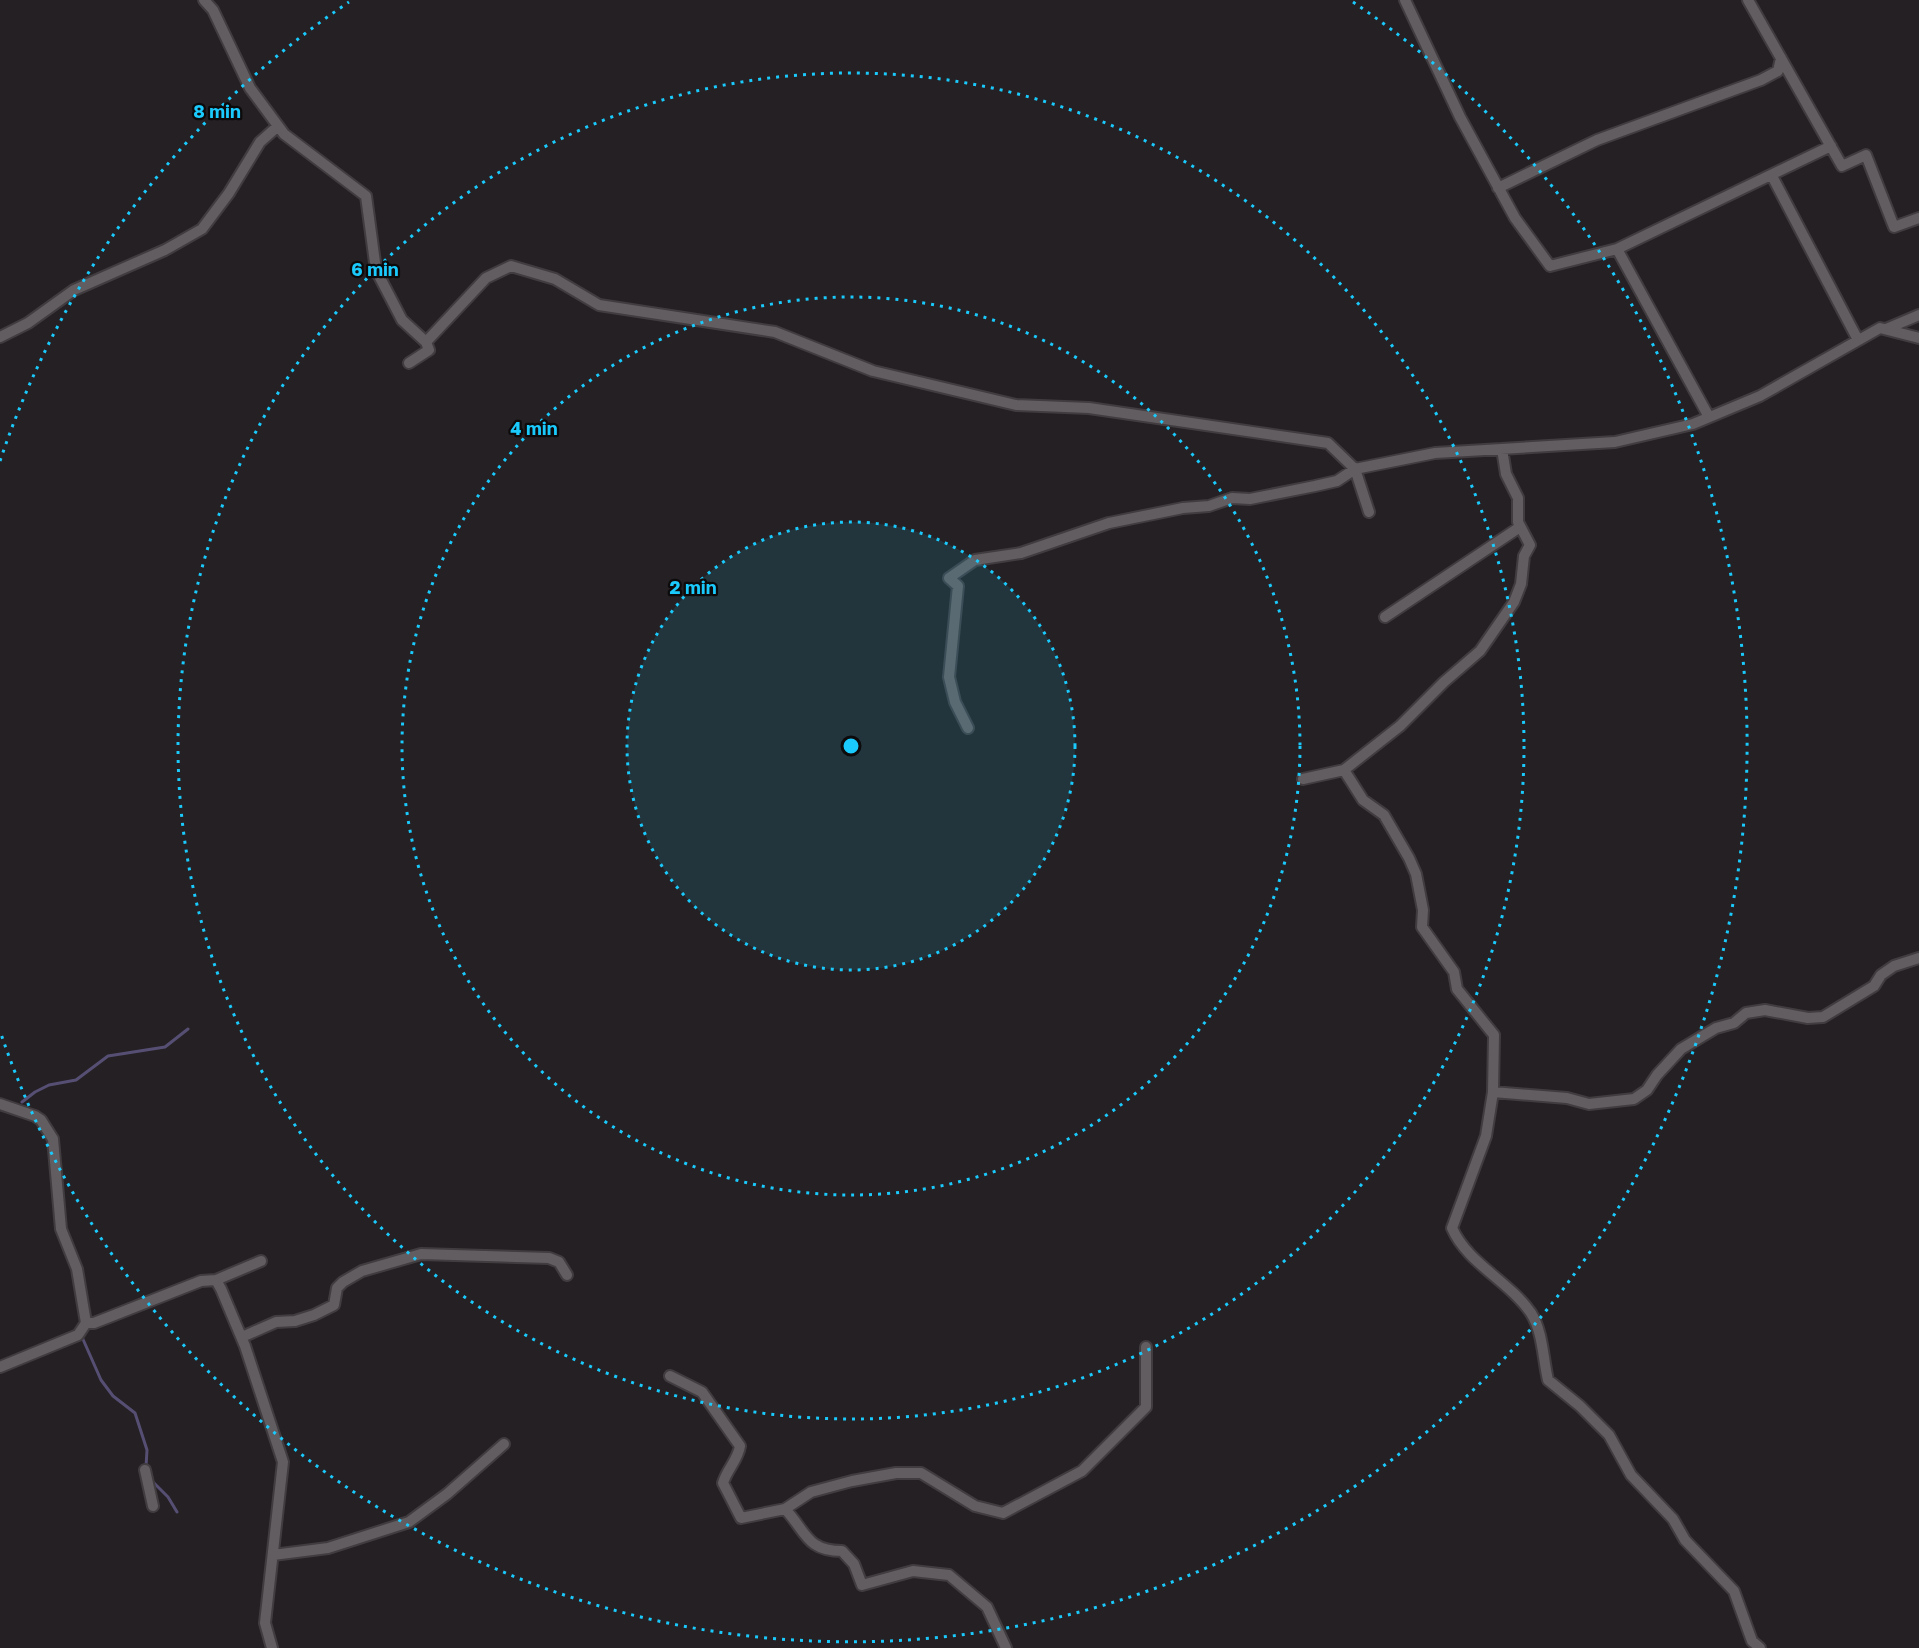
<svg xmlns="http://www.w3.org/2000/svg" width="1919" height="1648" font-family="'Golos Text',sans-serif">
  <rect width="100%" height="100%" fill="#242023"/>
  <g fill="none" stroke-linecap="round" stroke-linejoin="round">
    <path stroke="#564f73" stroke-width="3" d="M22 1102 35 1092 49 1085 76 1080 108 1056 165 1047 188 1029
      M82 1337 101 1380 113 1396 135 1413 147 1450 146 1467
      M152 1481 168 1497 177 1512"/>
    <g stroke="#403c3f" stroke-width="14">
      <path id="street" d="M204 0 213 10 250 88 284 134 366 196 376 270 402 320 426 342 486 278 511 266 555 279 599 305 775 332 873 371 1016 405 1089 408 1328 443 1355 469 1435 453 1615 442 1693 424 1760 396 1880 328 1919 338
        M1405 0 1460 117 1515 218 1550 266 1617 249 1709 417
        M1748 0 1842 166 1866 155 1894 227 1919 218
        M1772 176 1858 340
        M1498 188 1597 140 1761 80 1778 71 1781 58
        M1617 249 1831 146
        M1886 329 1919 315
        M0 337 28 323 74 290 165 250 202 229 229 193 260 142 278 126
        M409 363 429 350 426 342
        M1385 617 1520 527
        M968 728 955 702 949 677 958 586 949 578 975 560 1021 553 1109 523 1183 508 1209 506 1232 498 1250 499 1315 486 1337 481 1355 469 1369 512
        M1344 770 1363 800 1384 815 1409 858 1416 874 1423 910 1422 927 1454 972 1457 989 1494 1035 1493 1092 1567 1098 1589 1104 1634 1099 1647 1090 1657 1075 1681 1049 1716 1028 1734 1023 1746 1013 1765 1010 1808 1018 1823 1017 1874 986 1881 975 1894 966 1919 958
        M1303 779 1344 770 1400 726 1444 682 1480 651 1514 602 1521 584 1524 556 1530 545 1518 522V498L1506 474 1502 449
        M1493 1092 1486 1136 1452 1228C1467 1263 1509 1281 1531 1313 1543 1332 1543 1359 1548 1380L1580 1406 1609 1435 1631 1475 1673 1519 1685 1540 1734 1591 1752 1641 1760 1648
        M0 1104 35 1116 41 1120 53 1139 61 1229 77 1269 86 1323H94L201 1281 216 1280 221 1289 245 1346 283 1462 265 1623 272 1648
        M216 1280 261 1261
        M242 1337 276 1322 295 1321 314 1315 334 1305 337 1288 343 1282 362 1271 421 1254 549 1258 559 1262 567 1275
        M0 1367 78 1335 86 1323
        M670 1376 702 1392 740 1446C738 1460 727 1469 723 1483L741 1518 785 1509 811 1492 852 1481 896 1473H921L975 1506 1003 1513 1082 1471 1146 1407V1347
        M145 1470 153 1506
        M785 1509C806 1531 806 1551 842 1551L854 1564 862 1585 913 1571 949 1575 987 1607 1006 1648
        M273 1555 328 1548 409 1522 447 1494 504 1444"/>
    </g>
    <use href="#street" stroke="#625d60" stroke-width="10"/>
  </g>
  <circle cx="851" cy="746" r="224" fill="#1bcafc" fill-opacity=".12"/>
  <g fill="none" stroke="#1bcafc" stroke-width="3" stroke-dasharray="3 6">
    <circle cx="851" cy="746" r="224"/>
    <circle cx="851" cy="746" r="449"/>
    <circle cx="851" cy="746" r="673"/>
    <path d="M0 461A897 897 0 0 1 349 2M1353 2A897 897 0 1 1 0 1031"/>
  </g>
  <circle cx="851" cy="746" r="9" fill="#1bcafc" stroke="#0c0a0b" stroke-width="3"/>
  <g font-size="18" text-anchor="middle" font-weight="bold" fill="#1bcafc" stroke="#0c0a0b" stroke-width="4.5" stroke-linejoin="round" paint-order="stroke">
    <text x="217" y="118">8 min</text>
    <text x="375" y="276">6 min</text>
    <text x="534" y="435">4 min</text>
    <text x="693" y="594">2 min</text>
  </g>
</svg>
